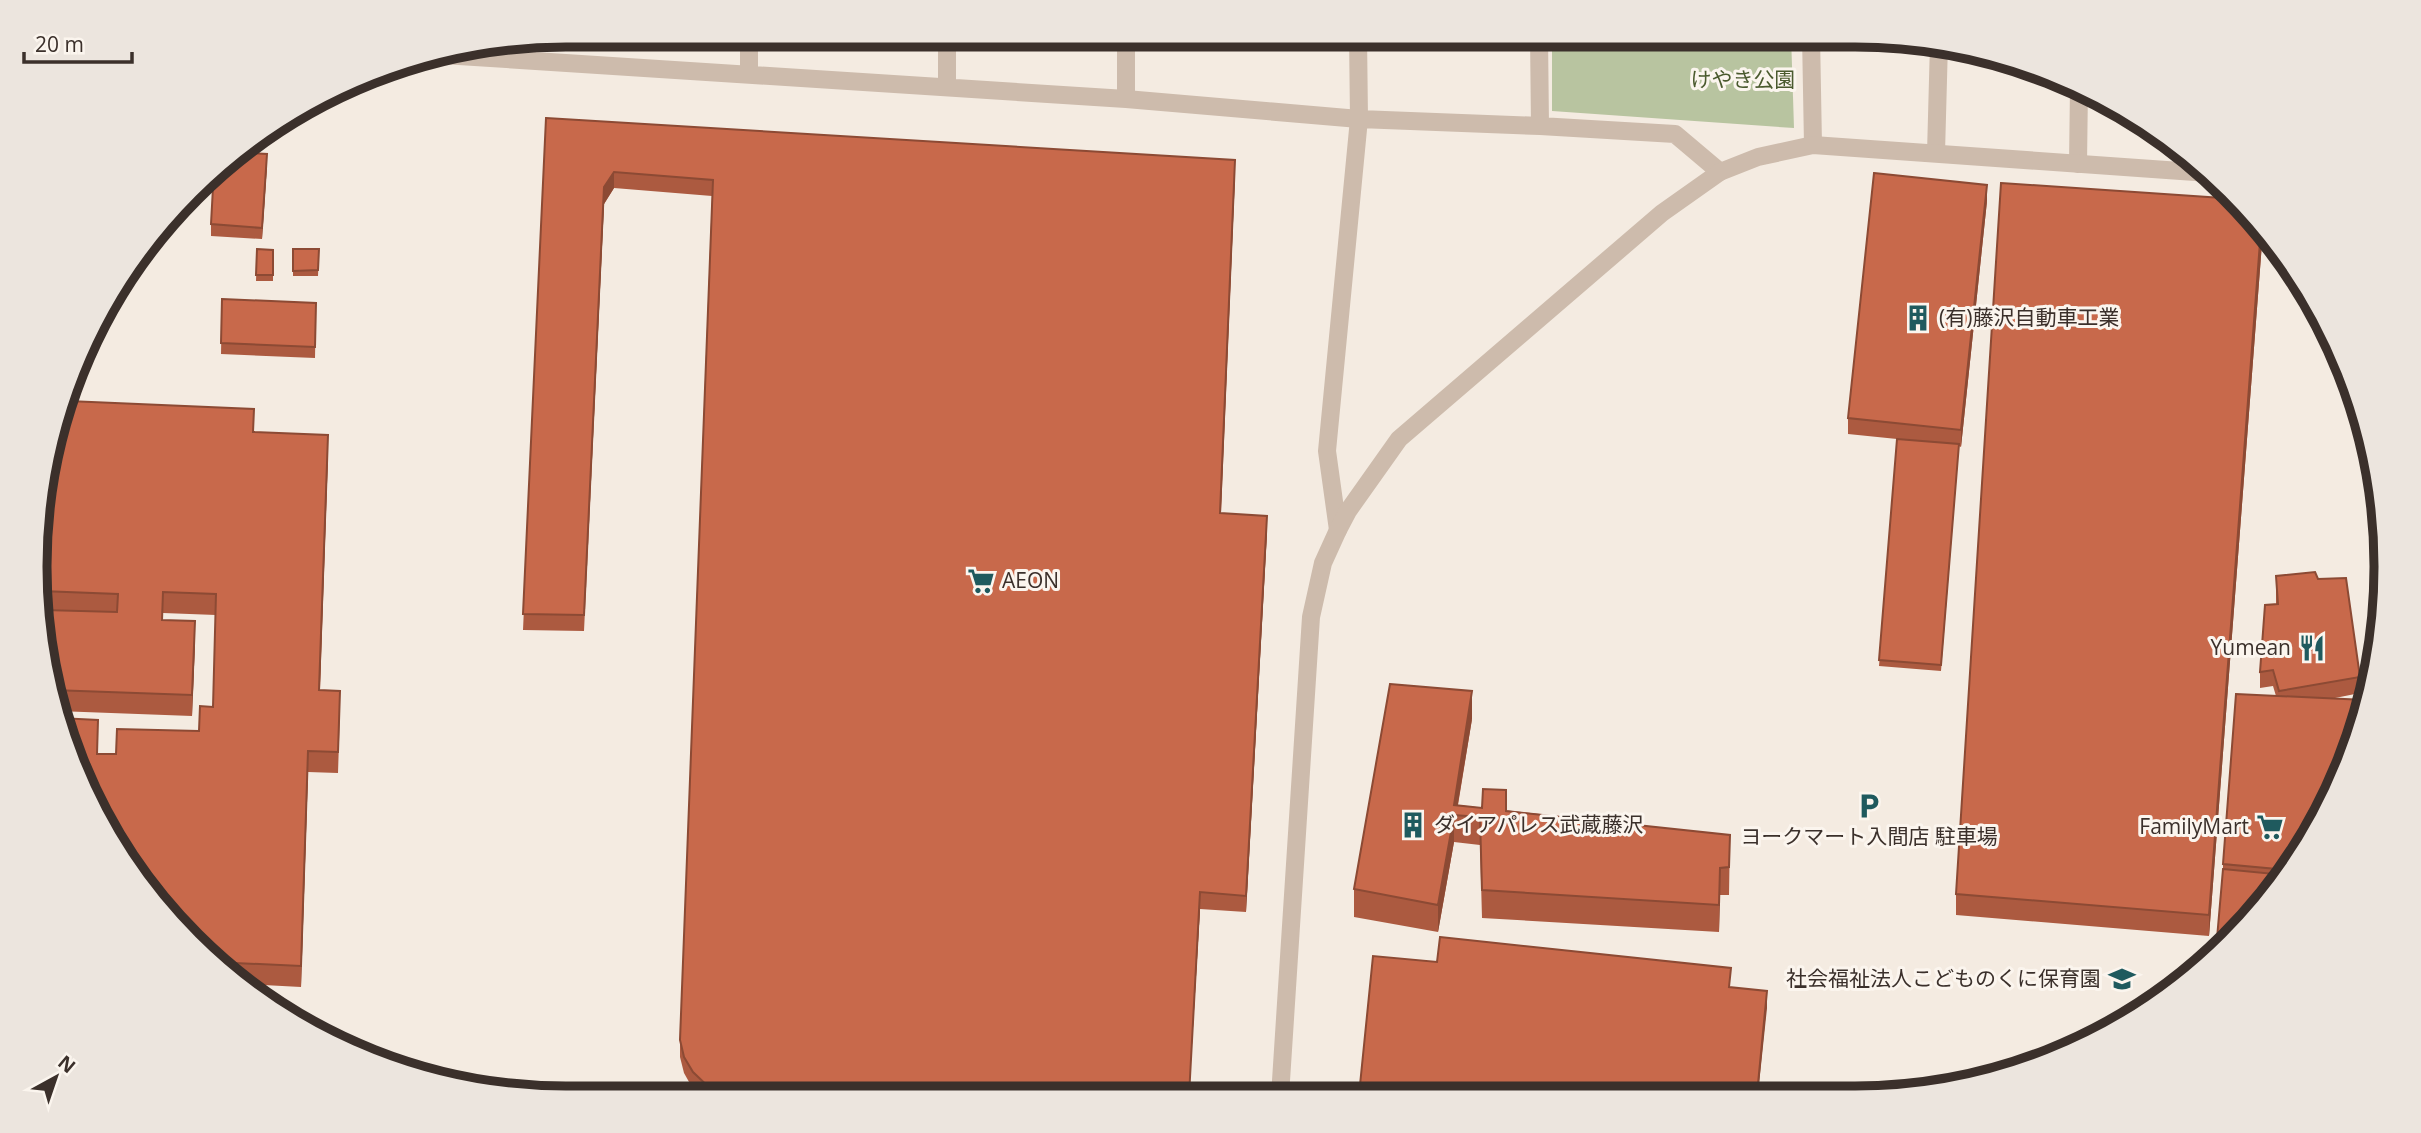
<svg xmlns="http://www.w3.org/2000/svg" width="2421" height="1133" font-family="'Open Sans','Noto Sans JP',sans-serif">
  <rect width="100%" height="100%" fill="#f4ebe1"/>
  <path fill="#b8c4a0" d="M1552 35H1791L1794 128 1552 111Z"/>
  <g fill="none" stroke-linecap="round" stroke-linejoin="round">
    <path stroke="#cdbbac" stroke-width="18" d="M1539 35 1540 126
      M1811 35 1813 145
      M443 55 1126 99 1359 119 1540 126 1675 134 1720 172
      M749 74V35
      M947 87V35
      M1126 99V35
      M1936 153 1939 43
      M2078 164 2079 87
      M1338 530 1327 451 1359 119 1358 35"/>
    <path stroke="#cdbbac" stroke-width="18" d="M2371 448 2382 526
      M1280 1096 1311 617 1323 563 1338 530 1348 511 1399 439 1662 213 1720 172 1758 157 1813 145 2209 173"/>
  </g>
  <path fill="#ac5a40" d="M546 118 1235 176 1221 513 1267 532 1246 912 1200 909 1189 1096 702 1098 693 1089 684 1073 680 1057V1040L712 196 614 188 604 204 584 631 523 630Z
    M267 165 262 239 211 236V224Z
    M2237 199 2263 230 2209 936 1956 915V894Z
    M1987 201 1961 447 1959 446 1941 671 1879 666 1897 439 1848 434V418Z
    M257 249 273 250V281H256Z
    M293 249H319L318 276H293Z
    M222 299 316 303 315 358 221 354Z
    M253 432 328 455 320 690 340 711 338 773 308 772 301 987 245 984 216 966 106 832 98 754H116L199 731 213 707 216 615 163 613V620L195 642 192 716 57 711 43 649 44 612H40L45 463Z
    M2276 576 2360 677V693L2330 699 2346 770 2276 890 2223 869V864L2276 696 2273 686 2260 688V672L2276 604Z
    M1472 719 1458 805 1730 835 1729 895H1720L1719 932 1482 918 1480 845 1454 842 1438 932 1354 917V889Z"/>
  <path fill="#8c4a34" d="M267 154V165L262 239V228Z
    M1235 160V176L1220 529V513Z
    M614 172V188L604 204 584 631 604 187Z
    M1987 185V201L1961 447V430Z
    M2261 229 2263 230 2209 936V915Z
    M328 435V455L319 711V690Z
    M1267 516V532L1246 912V896Z
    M195 621V642L192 716V695Z
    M1472 691V719L1456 815H1454V842L1438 932V905Z
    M308 751V772L301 987V966Z
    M1720 868V895L1719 932V905Z
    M1200 892V909L1189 1096Z
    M1767 991V1008L1758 1094H1757Z"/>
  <path fill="#c8694b" stroke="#8c4a34" stroke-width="2" d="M546 118 1235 160 1220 513 1267 516 1246 896 1200 892 1189 1096 721 1097 717 1095 693 1072 684 1057 680 1040 713 180 614 172 604 187 584 615 523 614Z
    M237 152 267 154 262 228 211 224 214 169Z
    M1874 173 1987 185 1961 430 1848 418Z
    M2001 183 2237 199 2261 229 2209 915 1956 894Z
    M257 249 273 250V275H256Z
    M293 249H319L318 270 293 271Z
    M222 299 316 303 315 347 221 343Z
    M68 401 254 409 253 432 328 435 319 690 340 691 338 752 308 751 301 966 213 962 106 832 63 738 59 718 98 720 97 754H116L117 729 199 731 200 706 213 707 216 594 163 592 162 620 195 621 192 695 52 690 43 649 44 610 117 612 118 594 41 591 45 463Z
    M1897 439 1959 444 1941 665 1879 660Z
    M2315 572 2318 579 2346 578 2360 677 2279 691 2273 670 2260 672 2265 605 2278 604 2276 576Z
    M1390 684 1472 691 1454 805 1482 808 1483 789 1506 790V811L1730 835 1729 867 1720 868 1719 905 1482 890 1480 817 1454 815 1438 905 1354 889Z
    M2236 694 2365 700V704L2346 770 2288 870 2223 864Z
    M2223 869 2285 875 2276 890 2216 950Z
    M1440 937 1731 968 1729 987 1767 991 1757 1094 1359 1095 1373 956 1437 962Z"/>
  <defs>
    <g id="building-bare" transform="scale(2.1)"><path d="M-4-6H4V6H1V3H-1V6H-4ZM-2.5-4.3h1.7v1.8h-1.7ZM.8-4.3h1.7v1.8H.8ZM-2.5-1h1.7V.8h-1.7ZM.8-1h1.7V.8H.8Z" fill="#1f5a5e" stroke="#fbf5ee" stroke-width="2.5" paint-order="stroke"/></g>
    <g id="supermarket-bare" transform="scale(2.1)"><path d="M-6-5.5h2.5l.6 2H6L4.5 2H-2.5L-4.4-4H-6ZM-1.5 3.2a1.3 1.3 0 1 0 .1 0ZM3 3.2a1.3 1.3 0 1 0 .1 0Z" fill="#1f5a5e" stroke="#fbf5ee" stroke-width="2.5" paint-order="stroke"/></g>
    <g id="restaurant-bare" transform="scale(2.1)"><path d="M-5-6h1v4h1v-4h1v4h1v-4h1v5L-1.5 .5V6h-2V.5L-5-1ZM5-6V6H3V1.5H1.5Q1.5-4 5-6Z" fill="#1f5a5e" stroke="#fbf5ee" stroke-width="2.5" paint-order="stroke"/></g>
    <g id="parking-bare" transform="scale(2.1)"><path d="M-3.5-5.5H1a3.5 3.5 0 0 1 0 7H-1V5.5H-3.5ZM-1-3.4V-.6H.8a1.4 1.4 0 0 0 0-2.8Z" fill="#1f5a5e" stroke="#fbf5ee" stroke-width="2.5" paint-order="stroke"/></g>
    <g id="school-bare" transform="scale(2.1)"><path d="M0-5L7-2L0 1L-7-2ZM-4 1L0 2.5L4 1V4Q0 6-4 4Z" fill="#1f5a5e" stroke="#fbf5ee" stroke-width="2.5" paint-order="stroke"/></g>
  </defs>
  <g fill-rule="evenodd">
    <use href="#building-bare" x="1918" y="318"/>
    <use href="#supermarket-bare" x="981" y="581"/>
    <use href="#restaurant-bare" x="2312" y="648"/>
    <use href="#parking-bare" x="1869" y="806"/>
    <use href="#building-bare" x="1413" y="825"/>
    <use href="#supermarket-bare" x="2270" y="827"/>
    <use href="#school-bare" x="2122" y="979"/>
  </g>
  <g text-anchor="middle" stroke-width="6" stroke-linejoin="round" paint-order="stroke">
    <g font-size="21" fill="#4a5a2e" stroke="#fbf5ee">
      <text x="1743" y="87">けやき公園</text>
    </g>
    <g font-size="21" fill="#3b302b" stroke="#fbf5ee" text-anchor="start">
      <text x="1939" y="325">(有)藤沢自動車工業</text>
      <text x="1002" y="588">AEON</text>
      <text x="2291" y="655" text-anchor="end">Yumean</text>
      <text x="1434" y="832">ダイアパレス武蔵藤沢</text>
      <text x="2249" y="834" text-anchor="end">FamilyMart</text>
      <text x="1869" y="844" text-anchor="middle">ヨークマート入間店 駐車場</text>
      <text x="2101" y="986" text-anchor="end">社会福祉法人こどものくに保育園</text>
    </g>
  </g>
  <path d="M0 0H2421V1133H0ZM566 47H1855A519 519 0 0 1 2374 566V567A519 519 0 0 1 1855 1086H566A519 519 0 0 1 47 567V566A519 519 0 0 1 566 47Z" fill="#ece5de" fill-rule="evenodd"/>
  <path fill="none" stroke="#3b302b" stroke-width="9" d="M566 47H1855A519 519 0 0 1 2374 566V567A519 519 0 0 1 1855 1086H566A519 519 0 0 1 47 567V566A519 519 0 0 1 566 47Z"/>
  <g transform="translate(56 1077) rotate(40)" stroke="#fbf5ee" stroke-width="5" paint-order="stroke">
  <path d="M0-5L12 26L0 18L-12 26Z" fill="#3b302b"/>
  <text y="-10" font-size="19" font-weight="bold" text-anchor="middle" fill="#3b302b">N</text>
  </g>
  <path d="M24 52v10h108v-10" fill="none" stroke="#3b302b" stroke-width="3.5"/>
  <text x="35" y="52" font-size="21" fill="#3b302b" stroke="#fbf5ee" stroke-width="5" paint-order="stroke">20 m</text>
</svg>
